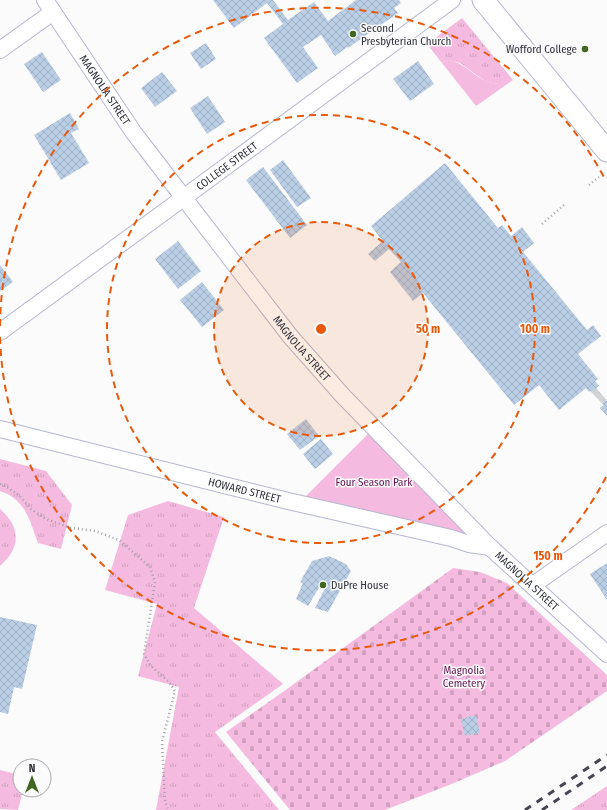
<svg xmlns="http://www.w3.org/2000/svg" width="607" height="810" font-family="'Fira Sans Condensed',sans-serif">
  <defs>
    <pattern id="grass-tufts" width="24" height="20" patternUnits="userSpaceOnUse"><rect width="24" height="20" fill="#f5bae0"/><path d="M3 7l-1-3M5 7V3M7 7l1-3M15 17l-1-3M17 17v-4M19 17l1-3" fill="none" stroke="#d2a0c1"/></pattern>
    <pattern id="cemetery-stones" width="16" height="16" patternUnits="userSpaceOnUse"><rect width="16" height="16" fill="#f5bae0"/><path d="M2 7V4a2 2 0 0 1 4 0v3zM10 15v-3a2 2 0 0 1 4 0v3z" fill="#d2a0c1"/></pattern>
    <pattern id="building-cross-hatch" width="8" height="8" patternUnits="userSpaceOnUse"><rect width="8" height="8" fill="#bacee5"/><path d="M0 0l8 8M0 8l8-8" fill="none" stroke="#a0b1c5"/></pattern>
  </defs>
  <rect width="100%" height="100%" fill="#fbfbfb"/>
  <path fill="url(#grass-tufts)" d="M462 18 513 80 500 83H493L485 81 460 63 449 60 442 63 427 44Z
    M0 459 46 471 72 505 61 549 38 543C29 519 26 500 0 491Z
    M168 501 224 517 194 608 283 684 215 732 279 810H156L179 687 138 676 157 604 105 590 128 515Z
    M0 509C21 527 21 548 0 566Z
    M0 770 20 775V790H23L18 810 0 809Z
    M607 786V810H571Z"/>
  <path fill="url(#cemetery-stones)" d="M453 568 480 572 507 583 607 675V691L505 761 454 783 385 810H290L226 732 287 689Z"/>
  <path fill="#f5bae0" d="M449 60C466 63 478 82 494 83 500 84 506 81 513 80L476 106 442 63Z
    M374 428 490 547 299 503Z"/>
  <path fill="url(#building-cross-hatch)" d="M213 0H273L288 20 314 2 328 21 356 0H399L401 3 394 8 398 13 348 48 347 47 335 56 321 35 303 47 318 68 297 83 264 38 283 24 267 3 234 28Z
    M206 43 216 59 201 69 190 53Z
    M42 52 61 80 43 92 24 64Z
    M418 61 434 84 410 101 393 79Z
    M162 72 177 91 155 107 141 88Z
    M208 96 225 122 207 134 190 108Z
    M70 113 79 129 71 133 89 163 61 180 34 135Z
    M283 160 311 198 297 207 270 170Z
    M445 163 498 228 502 225 511 236 522 227 534 243 523 252 587 330 593 325 601 336 578 354 598 379 595 381 599 386 596 388 607 401V416L600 408 604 405 591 391 589 392 586 388 559 410 539 385 514 405 423 293 413 301 390 272 401 262 389 249 375 261 368 254 383 241 371 226Z
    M263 167 307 225 290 238 246 180Z
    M178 241 201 271 178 289 155 259Z
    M0 265 13 282 0 291Z
    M202 282 224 310 202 327 180 300Z
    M306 419 319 436 300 450 287 434Z
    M321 439 333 454 315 469 303 454Z
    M329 556 346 564 351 571 328 612 315 608 325 588 320 586 308 606 296 599 303 583 300 582 312 561Z
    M607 563V600L590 574Z
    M0 617 37 625 22 689 14 687 8 714 0 712Z
    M476 715 480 733 465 736 461 719Z"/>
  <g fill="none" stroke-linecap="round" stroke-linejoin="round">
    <path stroke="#d2d3d5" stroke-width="16" stroke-dasharray="16 8" stroke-linecap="butt" d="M597 398 601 394"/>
    <g stroke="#b5b7d2" stroke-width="18">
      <g id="minor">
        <path id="s1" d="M45 0 134 133 290 336 343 396 490 547 607 654"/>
        <path d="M0 50 53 12"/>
        <path id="s2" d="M0 332 171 207 452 0"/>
        <path id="s3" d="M0 429 288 501 451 538 469 544 490 547"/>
        <path d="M533 585 607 533"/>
      </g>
    </g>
    <g stroke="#b5b7d2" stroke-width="23">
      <path id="major" d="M483 0 607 151"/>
    </g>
    <path stroke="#a1a2a6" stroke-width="2.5" stroke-dasharray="1 3" stroke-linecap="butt" d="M589 185 599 177
      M542 224 564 205
      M0 484 5 486 19 495 31 509 46 519 71 528 95 531 119 540 150 567 155 582 144 654 151 666 168 681 175 691 162 742 165 801 168 810"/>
    <use href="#minor" stroke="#fff" stroke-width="16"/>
    <use href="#major" stroke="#fff" stroke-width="21"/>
    <path stroke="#45464f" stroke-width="3" stroke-dasharray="7 7" stroke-linecap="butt" d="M525 810 607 755
      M542 810 607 766"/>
  </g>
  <circle cx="321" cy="329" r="107" fill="#e8590c" fill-opacity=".12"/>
  <g fill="none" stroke="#e8590c" stroke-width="2" stroke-dasharray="7 5">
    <circle cx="321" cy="329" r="107"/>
    <circle cx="321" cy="329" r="214"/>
    <path d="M606 477A321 321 0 0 1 0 332M0 326A321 321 0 0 1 606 181"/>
  </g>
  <g fill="#406620" stroke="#fbfbfb" stroke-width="1.5">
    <circle cx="353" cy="34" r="4"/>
    <circle cx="585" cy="49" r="4"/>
    <circle cx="323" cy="585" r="4"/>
  </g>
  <g text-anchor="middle" stroke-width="3" stroke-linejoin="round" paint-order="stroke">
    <g font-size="11" fill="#30313b" stroke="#fbfbfb" text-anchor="start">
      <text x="361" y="32">Second<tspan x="361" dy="13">Presbyterian Church</tspan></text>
      <text x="577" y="53" text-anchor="end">Wofford College</text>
      <text x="331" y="589">DuPre House</text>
    </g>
    <g font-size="11" fill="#30313b" stroke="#fbfbfb">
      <text dy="4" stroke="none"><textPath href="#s1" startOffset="108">MAGNOLIA STREET</textPath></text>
      <text dy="4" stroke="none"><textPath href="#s2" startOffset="281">COLLEGE STREET</textPath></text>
      <text dy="4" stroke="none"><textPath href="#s1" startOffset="433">MAGNOLIA STREET</textPath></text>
      <text dy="4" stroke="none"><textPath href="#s3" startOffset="252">HOWARD STREET</textPath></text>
      <text dy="4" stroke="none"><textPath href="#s1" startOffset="757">MAGNOLIA STREET</textPath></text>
    </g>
    <g font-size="11" fill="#63124f" stroke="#fbfbfb">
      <text x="374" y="486">Four Season Park</text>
      <text x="464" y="674">Magnolia<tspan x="464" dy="13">Cemetery</tspan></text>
    </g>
  </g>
  <circle cx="321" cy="329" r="6" fill="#e8590c" stroke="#fbfbfb" stroke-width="2"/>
  <g font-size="12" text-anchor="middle" font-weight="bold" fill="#e8590c" stroke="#fbfbfb" stroke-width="3" stroke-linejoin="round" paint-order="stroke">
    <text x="428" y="333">50 m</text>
    <text x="535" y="333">100 m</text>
    <text x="548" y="560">150 m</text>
  </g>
  <g transform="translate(32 778)"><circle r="19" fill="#fbfbfb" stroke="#aaaaae"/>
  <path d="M0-3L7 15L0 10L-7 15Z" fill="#406620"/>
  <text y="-6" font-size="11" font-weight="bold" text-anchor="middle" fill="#30313b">N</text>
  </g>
</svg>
